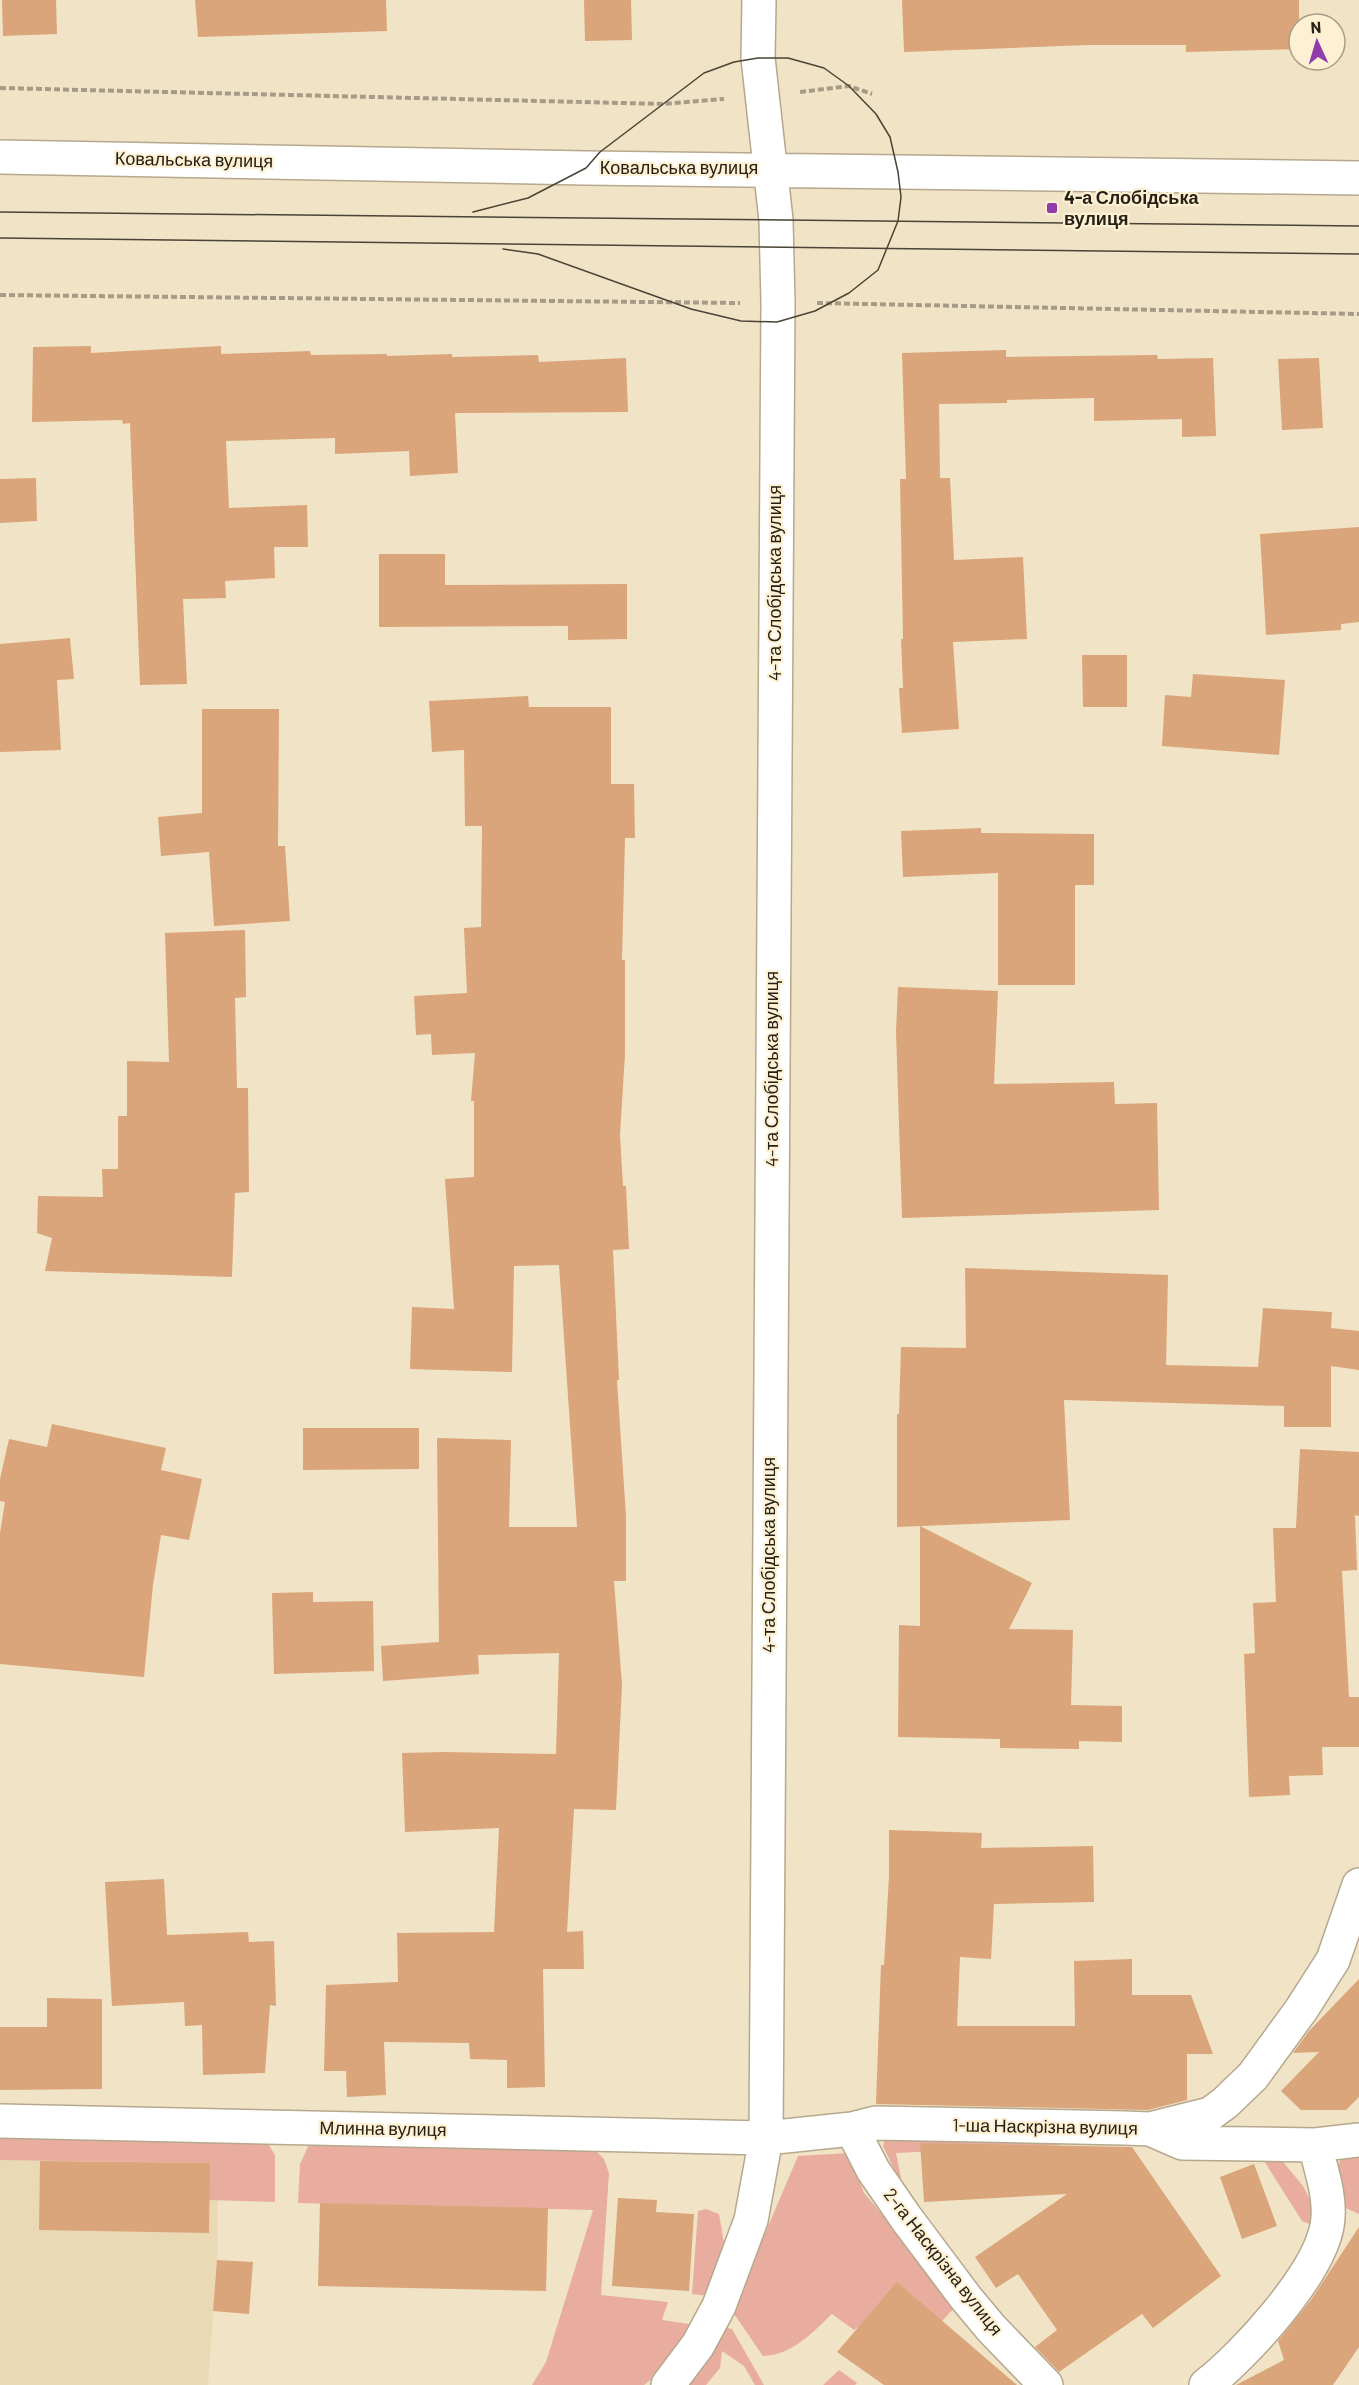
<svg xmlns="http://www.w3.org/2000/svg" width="1359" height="2385" font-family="Barlow,sans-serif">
  <rect width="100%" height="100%" fill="#f1e3c6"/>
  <path fill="#ead9b5" d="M0 2134 218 2138 217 2260 208 2385H0Z"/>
  <path fill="#e8ad9e" d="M0 2134 265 2139 275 2155V2202L209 2200V2163L0 2160Z
    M886 2134 1053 2136 1059 2145 896 2153 903 2188 883 2146Z
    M311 2140 592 2147 604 2159 609 2173 601 2295 668 2302 662 2320 696 2325 672 2363 644 2385H532L546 2362 593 2210 298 2203 300 2164Z
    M1359 2148V2214L1343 2207 1345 2226 1319 2278 1338 2166 1344 2150Z
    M849 2153 864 2193 958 2304 942 2321 861 2325 854 2330 832 2314C812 2333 792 2355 763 2356L732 2311 798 2156Z
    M1261 2156 1279 2157 1303 2186 1316 2212 1314 2226 1302 2221Z
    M706 2209 719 2214 725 2249 709 2296 692 2294 698 2211Z
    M722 2327 732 2329 764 2385H755L744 2366 722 2351 720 2368 706 2385H683Z
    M839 2370 857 2383 855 2385H823Z"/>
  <path fill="#daa57a" d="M2 0H56L57 34 3 36Z
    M195 0H386L387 31 198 37Z
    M584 0H631L632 40 585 41Z
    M902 0H1299V49L1186 52V45H1087L904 52Z
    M91 346V353L221 346V354L310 351 311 355 387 354V356L452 354V357L538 355 539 362 626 358 628 412 455 413 458 473 410 476 409 451 335 454V438L226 441 229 508 307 505 308 547H274L275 578 225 581 226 598 183 599 187 684 140 685 130 423 123 424 122 420 32 422 33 347Z
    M1006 350V357L1157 355 1158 359 1213 358 1216 436 1182 437V419L1094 421V398L1007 400V403L939 404 940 478H950L954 560 1023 557 1027 639 953 642 959 729 902 733 899 688H903L901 639H903L900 479H906L902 353Z
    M1319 358 1323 428 1282 430 1278 359Z
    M36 478 37 521 0 523V479Z
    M1359 527V622L1341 624V630L1266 635 1260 534Z
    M379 554H445V585L627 584V639L568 640V626L379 627Z
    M70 638 74 679 57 680 61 750 0 752V644Z
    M1082 655H1127V707H1083Z
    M1193 674 1285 680 1279 755 1162 746 1165 695 1191 697Z
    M528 696 529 707H611V784H634L635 838H625L622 960H625V1054L620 1135 623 1186H626L629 1249 613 1250 619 1380H617L626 1516V1581H614L622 1685 616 1810 574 1809 567 1932 583 1931 584 1969H543L545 2087 507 2088V2060L470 2059 469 2043 384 2042 386 2095 347 2097 346 2071H324L326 1985 398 1982 397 1933 494 1932 499 1828 405 1832 402 1753 445 1752 556 1754 559 1653 478 1655 479 1674 383 1681 381 1646 439 1642 437 1438 511 1440 509 1527H577L559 1265 514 1266 512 1372 410 1369 412 1307 454 1309 445 1179 474 1177V1101H471L475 1053 432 1055 431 1034 416 1035 414 996 467 993 464 928 481 927 482 826H465L464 750 432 752 429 701Z
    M202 709H279L278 846H285L290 921 214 926 209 852 161 856 158 817 202 813Z
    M981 828V833L1094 834V885H1075V985H998V873L903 877 901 831Z
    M245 930 246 997 235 998 237 1088H248L249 1192 235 1193 232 1277 45 1271 52 1238 37 1233 38 1196 103 1197 102 1169H118V1116H127V1061L169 1062 165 933Z
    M898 987 998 991 994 1084 1114 1082 1115 1104 1157 1103 1159 1210 902 1218 896 1032Z
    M965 1268 1168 1275 1166 1365 1258 1367 1263 1308 1332 1312 1331 1328 1359 1331V1370L1331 1366V1427H1284V1406L1064 1400 1070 1520 897 1527V1414H899L901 1347 966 1348Z
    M52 1424 166 1448 161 1470 202 1479 189 1540 161 1535 153 1585 144 1677 0 1664V1533L5 1502 0 1501V1479L9 1439 47 1447Z
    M303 1428H419V1469L303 1470Z
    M1300 1449 1359 1452V1516L1355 1515 1357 1570 1342 1571 1349 1697H1359V1747H1322L1323 1775 1289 1776 1290 1795 1249 1797 1244 1654 1255 1653 1253 1603 1276 1602 1273 1528H1296Z
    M920 1526 1032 1583 1009 1629 1073 1630 1071 1705 1122 1706V1742L1079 1741V1749L1000 1748V1739L898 1737 899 1625 920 1626Z
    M313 1592V1602L373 1601 374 1671 274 1674 272 1593Z
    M889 1830 982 1833 981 1848 1093 1846 1094 1902 994 1904 991 1959 960 1957 957 2026H1075L1074 1961 1132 1959V1995H1191L1213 2054H1187V2100L1148 2110 876 2104 881 1965H884L889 1876Z
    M164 1879 167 1935 248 1932 249 1942 274 1941 276 2006 270 2005 265 2073 203 2075 202 2025 185 2026 184 2002 112 2006 105 1882Z
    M1359 1979V2097L1346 2110H1301L1281 2091 1319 2052 1293 2053 1309 2031Z
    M47 1998 102 1999V2089L0 2090V2027H47Z
    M920 2143 1132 2147 1221 2276 1153 2328 1142 2314 1059 2372 1035 2347 1057 2330 1018 2274 996 2288 975 2257 1067 2194 924 2202Z
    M40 2161 210 2163 209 2233 39 2230Z
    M1254 2164 1277 2226 1242 2239 1220 2177Z
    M618 2198 657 2200 656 2212 694 2214 689 2291 612 2286Z
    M320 2203 548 2208 546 2291 318 2286Z
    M1359 2227V2347L1333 2385H1236L1284 2360 1278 2341 1311 2300Z
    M217 2260 253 2262 249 2314 213 2311Z
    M897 2282 1017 2385H884L837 2352Z"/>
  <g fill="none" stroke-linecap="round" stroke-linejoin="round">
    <g stroke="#b5a88d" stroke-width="36">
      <path id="minor" d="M0 157 586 168 1359 178
        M0 2121 766 2138 852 2129 876 2123 1125 2128 1150 2129 1182 2143 1315 2145 1359 2140
        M852 2129 873 2170 906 2218 966 2298 991 2328 1046 2385
        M1150 2129 1210 2114 1225 2103 1253 2076 1301 2010 1333 1960 1359 1885
        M668 2385 698 2345 719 2306 751 2220 766 2138 778 303 776 220 758 58 759 0
        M1206 2385C1245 2355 1318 2275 1327 2226 1332 2199 1321 2170 1315 2145"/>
    </g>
    <path stroke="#a69b85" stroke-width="4" stroke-dasharray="6 3" stroke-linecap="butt" d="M0 88 664 104 724 99
      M800 92 849 86 872 94
      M0 295 740 303
      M817 303 1359 314"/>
    <use href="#minor" stroke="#fff" stroke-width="33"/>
    <path stroke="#4a4436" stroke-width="1.5" d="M0 212 1359 226
      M473 212 528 198 586 168 600 152 704 73 734 62 758 58H788L824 68 849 86 876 114 890 137 898 172 901 197 898 221 878 270 849 293 830 303 815 311 777 322 741 321 691 309 538 254 503 249
      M0 238 1359 254"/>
  </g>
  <rect fill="#903cab" stroke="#fef0d3" stroke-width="2" x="1046" y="202" width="12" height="12" rx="3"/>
  <g text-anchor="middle" stroke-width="4.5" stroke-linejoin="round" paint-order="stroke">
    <g font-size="18" fill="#262117" stroke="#fef0d3">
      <text transform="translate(194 160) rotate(1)" y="6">Ковальська вулиця</text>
      <text x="679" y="174">Ковальська вулиця</text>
      <text transform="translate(775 583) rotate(-90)" y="6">4-та Слобідська вулиця</text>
      <text transform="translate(772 1069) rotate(-90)" y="6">4-та Слобідська вулиця</text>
      <text transform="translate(769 1555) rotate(-90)" y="6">4-та Слобідська вулиця</text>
      <text transform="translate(1045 2127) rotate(1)" y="6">1-ша Наскрізна вулиця</text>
      <text transform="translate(383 2129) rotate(1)" y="6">Млинна вулиця</text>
      <text transform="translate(943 2262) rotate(52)" y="6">2-га Наскрізна вулиця</text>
    </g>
    <g font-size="18" font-weight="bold" fill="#262117" stroke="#fef0d3" text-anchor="start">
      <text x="1064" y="204">4-а Слобідська<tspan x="1064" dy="21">вулиця</tspan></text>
    </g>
  </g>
  <g transform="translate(1317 42) rotate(356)"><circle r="28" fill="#fef0d3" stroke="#a89d88" stroke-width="1.5"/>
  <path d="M0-4.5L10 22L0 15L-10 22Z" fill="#903cab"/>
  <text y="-9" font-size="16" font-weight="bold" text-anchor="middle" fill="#262117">N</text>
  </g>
</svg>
